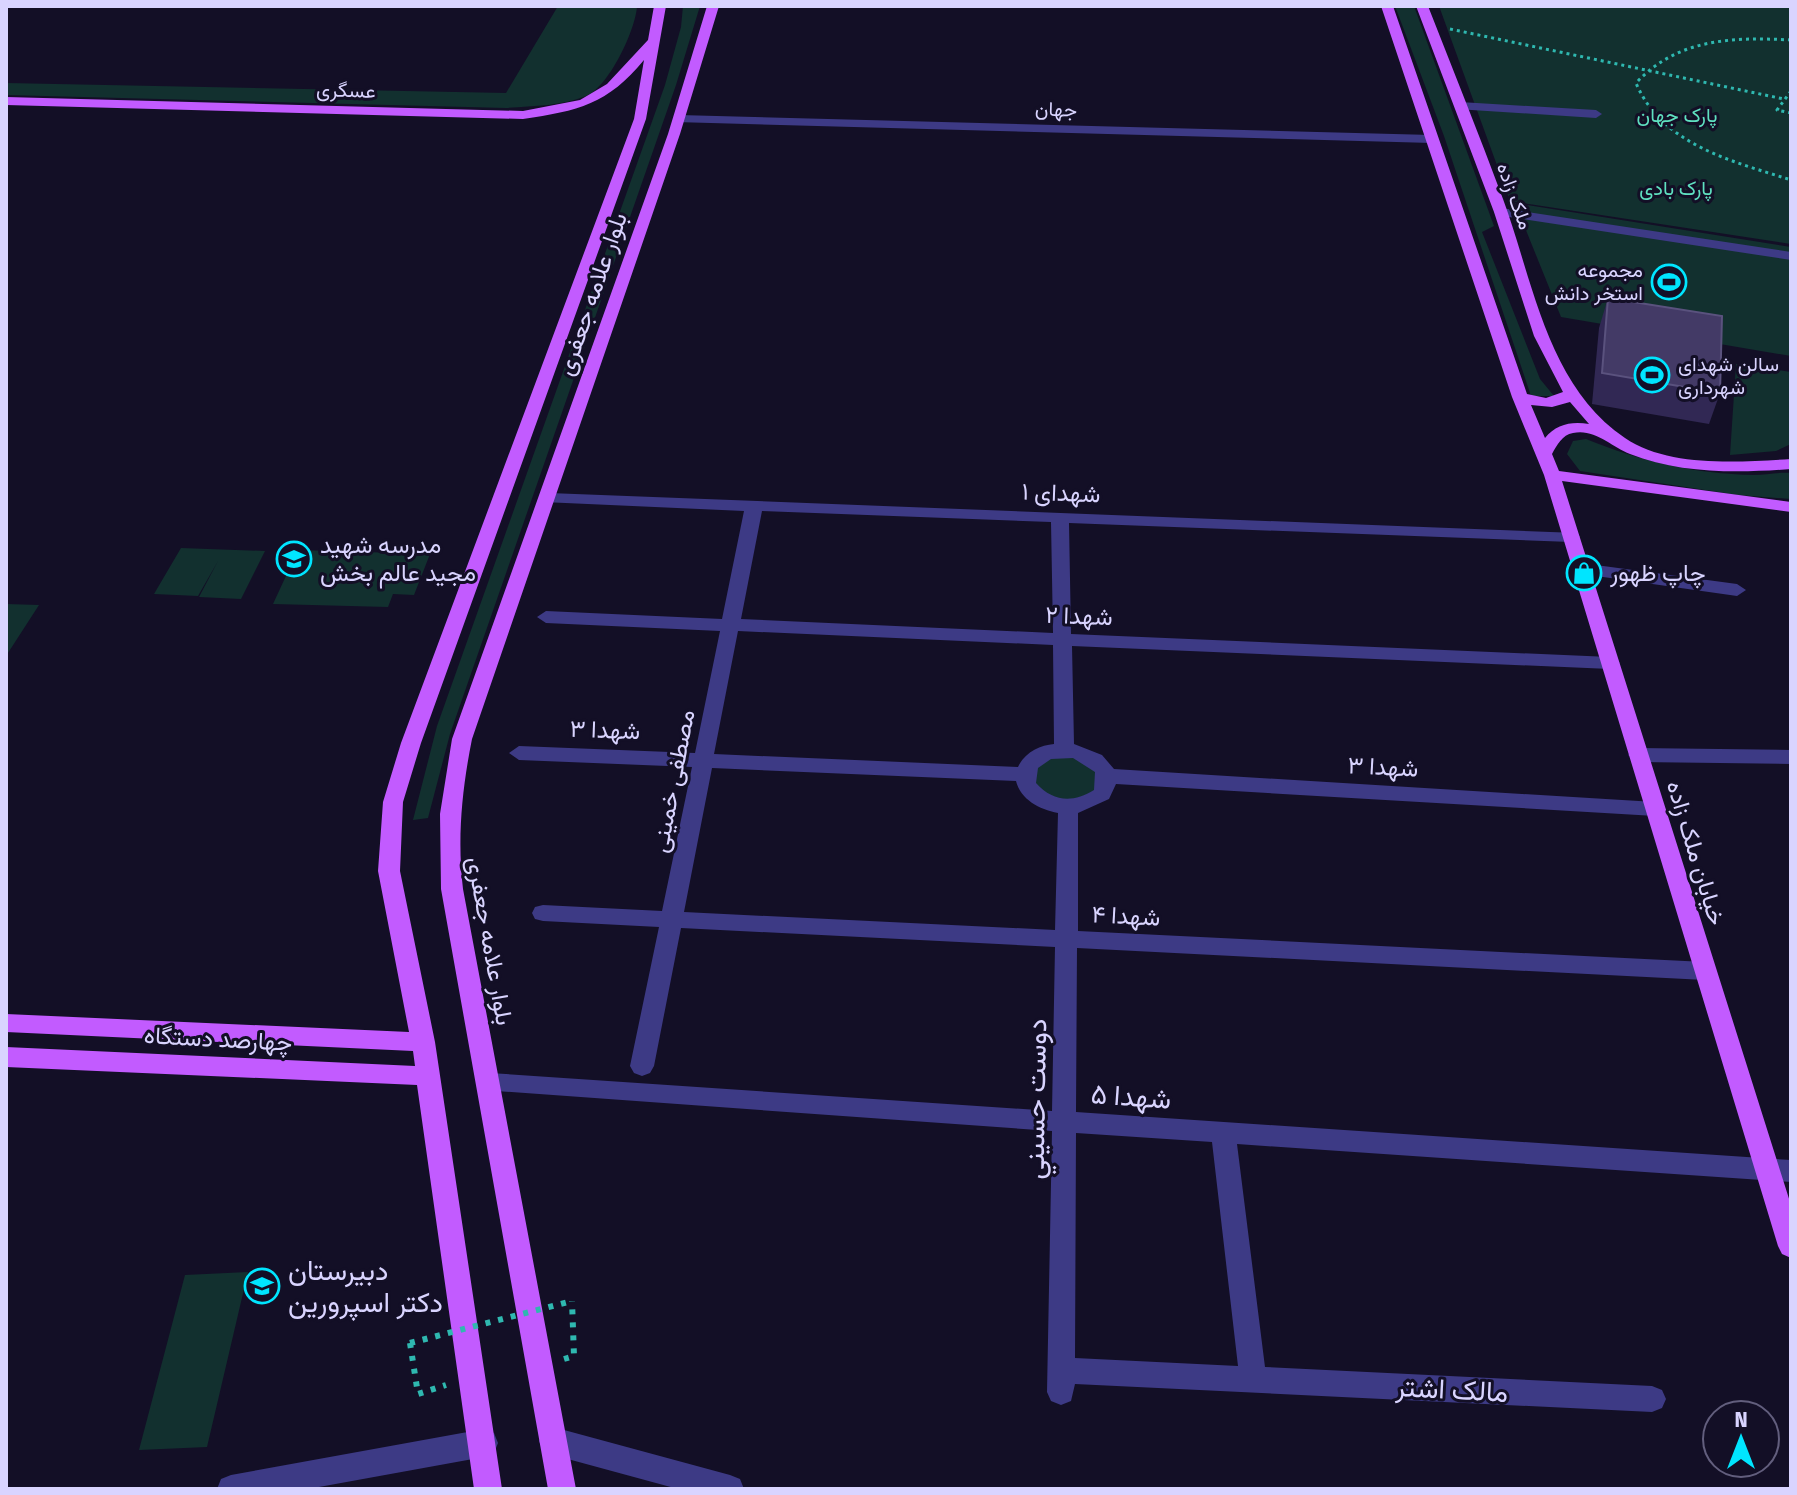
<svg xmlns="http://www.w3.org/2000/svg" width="1797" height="1495" font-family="'Fira Sans Condensed',Vazirmatn,sans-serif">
  <rect width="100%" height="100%" fill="#130f26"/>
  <path fill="#12302f" d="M558 6H637C636 29 609 87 586 96 561 106 533 106 506 108L6 95V83L506 93Z
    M683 6H700L676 85 450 734 428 818 413 820 437 726 665 85 681 27Z
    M1395 6H1414L1494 226 1482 232 1540 379 1554 396H1531L1444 136Z
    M1439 6H1791V244L1510 201Z
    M1515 203 1791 247V356L1561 317Z
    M1736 364 1791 372V444L1776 451 1730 455Z
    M1586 439C1640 461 1695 474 1754 475 1766 475 1778 472 1791 473V499L1738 495 1580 471 1567 454 1573 441Z
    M181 548 265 551 241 599 199 597 218 561 198 596 154 594Z
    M298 550 430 554 414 595 393 594 388 607 273 604Z
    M6 604 39 605 6 656Z
    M1049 753 1095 762 1097 794 1065 803 1035 790 1032 765Z
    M248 1272 207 1447 139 1450 185 1275Z"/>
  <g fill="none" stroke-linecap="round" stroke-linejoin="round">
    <path stroke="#2fb8b0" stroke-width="3" stroke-dasharray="3 4" stroke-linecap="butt" d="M1450 29 1784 99
      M1791 40C1733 37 1678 38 1636 83 1662 145 1732 161 1791 180
      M1791 91 1777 110 1791 113"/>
    <path stroke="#2fb8b0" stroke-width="6" stroke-dasharray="5 8" stroke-linecap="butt" d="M410 1343 418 1394 446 1385
      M564 1359 574 1356 572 1301"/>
    <path fill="#3d3a85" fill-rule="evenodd" d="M1460 102 1596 110 1602 114 1596 118 1456 109V103Z
      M679 115 1432 135 1438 139 1432 143 675 122 673 119Z
      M1501 208 1791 252V260L1496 215 1494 212Z
      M549 493 1577 533 1580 537 1571 542 1069 523 1071 634 1610 657 1620 663 1610 669 1072 646 1074 744 1102 755 1114 769 1655 802 1662 804 1665 809 1662 814 1655 816 1116 784 1109 799 1078 813V931L1705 962 1713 965 1716 971 1713 977 1705 980 1077 948 1076 1112 1791 1160V1182L1237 1144 1265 1367 1652 1386 1662 1390 1666 1399 1662 1408 1652 1412 1075 1384 1071 1401 1061 1405 1051 1401 1047 1392 1052 1131 482 1090 478 1083 482 1076 490 1073 1052 1111 1055 947 681 928 654 1066 650 1073 642 1076 634 1073 630 1066 659 927 543 921 535 919 532 913 535 907 543 905 662 911 692 767 519 760 509 753 519 746 695 753 720 631 546 623 537 617 546 611 722 619 744 511 543 502 540 498ZM762 511 1051 522 1053 633 741 619ZM738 631 1053 645 1054 744C1040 745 1024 753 1018 767L714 754ZM1073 758 1095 772 1094 790C1073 803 1053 802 1036 783L1038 768 1051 759ZM712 768 1016 781C1021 800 1039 809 1058 813L1055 930 684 912ZM1076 1133 1212 1142 1238 1366 1075 1358Z
      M1581 563 1737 584 1746 590 1737 596 1575 573 1572 569 1575 565Z
      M1638 748 1791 750V764L1638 762 1628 755Z
      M553 1427 730 1475 740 1479 744 1489H678L553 1455 543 1451 539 1441 543 1431Z
      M484 1429 494 1433 498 1443 494 1453 484 1457 308 1489H217L221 1479 231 1475Z"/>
    <path fill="#c25bff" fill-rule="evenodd" d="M654 6H666L646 119 421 743 403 802 400 871 435 1042 502 1489H474L417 1085 6 1067V1047L415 1066 413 1051 6 1032V1014L409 1032 378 871 383 802 401 743 634 119 644 60C608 104 578 111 523 119L6 105V97L523 111 580 100 607 84 648 40Z
      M707 6H719L680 134 472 739C462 789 457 838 463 889L576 1489H548L441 889 440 814 452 739 668 134Z
      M1381 6H1393L1527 394 1546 398 1563 392 1534 336 1494 212 1416 6H1428C1453 70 1479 134 1503 199 1533 280 1547 385 1625 438 1669 468 1740 462 1791 459V469C1739 473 1680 474 1630 454 1612 447 1594 428 1573 433 1562 435 1557 445 1552 454L1559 471 1791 502V512L1562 481 1791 1205V1258L1782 1254 1778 1246 1544 475 1512 397ZM1570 402 1589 424C1572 421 1556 424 1545 438L1531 405 1552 407Z"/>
    <path stroke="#2fb8b0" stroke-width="6" stroke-dasharray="5 8" stroke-linecap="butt" d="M410 1343 572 1301"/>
  </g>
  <path fill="#312854" d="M1608 298 1720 393 1709 424 1592 404 1599 328Z"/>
  <path fill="#433a66" stroke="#5a527e" stroke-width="2" d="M1608 298 1722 316 1720 393 1602 373Z"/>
  <defs>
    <g id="stadium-ring" transform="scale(1.8)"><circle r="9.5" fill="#130f26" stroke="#00e5ff" stroke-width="1.5"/><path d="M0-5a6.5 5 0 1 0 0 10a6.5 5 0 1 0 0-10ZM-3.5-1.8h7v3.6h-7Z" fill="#00e5ff"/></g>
    <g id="school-ring" transform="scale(1.8)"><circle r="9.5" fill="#130f26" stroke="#00e5ff" stroke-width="1.5"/><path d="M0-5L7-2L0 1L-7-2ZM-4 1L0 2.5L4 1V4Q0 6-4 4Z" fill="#00e5ff"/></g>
    <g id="shop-ring" transform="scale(1.8)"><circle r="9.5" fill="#130f26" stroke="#00e5ff" stroke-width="1.5"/><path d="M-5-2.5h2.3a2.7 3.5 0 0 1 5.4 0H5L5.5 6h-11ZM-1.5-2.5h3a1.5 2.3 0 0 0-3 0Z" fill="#00e5ff"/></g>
  </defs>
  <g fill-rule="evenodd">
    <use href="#stadium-ring" x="1669" y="282"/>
    <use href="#stadium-ring" x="1652" y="375"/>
    <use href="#school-ring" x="294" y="559"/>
    <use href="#shop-ring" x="1584" y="573"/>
    <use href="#school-ring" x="262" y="1286"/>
  </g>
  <g text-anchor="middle" stroke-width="6" stroke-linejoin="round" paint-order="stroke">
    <g font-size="20" fill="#d9d4ff" stroke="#130f26">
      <text transform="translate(346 90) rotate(2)" y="7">عسگری</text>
      <text transform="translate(1056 109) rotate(2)" y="7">جهان</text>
      <text transform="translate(1515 196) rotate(70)" y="7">ملک زاده</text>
    </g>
    <g font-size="20" fill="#5fe0c0" stroke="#130f26">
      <text x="1677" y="122">پارک جهان</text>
      <text x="1676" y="195">پارک بادی</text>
    </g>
    <g font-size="20" fill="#d9d4ff" stroke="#130f26" text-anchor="end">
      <text x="1643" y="277">مجموعه<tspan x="1643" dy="23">استخر دانش</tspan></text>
      <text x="1678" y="371" text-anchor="start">سالن شهدای<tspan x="1678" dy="23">شهرداری</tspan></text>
    </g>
    <g font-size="24" fill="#d9d4ff" stroke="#130f26">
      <text transform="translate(592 294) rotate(-71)" y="8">بلوار علامه جعفری</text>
      <text transform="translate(1061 493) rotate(2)" y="8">شهدای ۱</text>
      <text transform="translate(1079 616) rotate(2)" y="8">شهدا ۲</text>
      <text transform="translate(605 730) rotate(2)" y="8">شهدا ۳</text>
      <text transform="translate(1383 767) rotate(3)" y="8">شهدا ۳</text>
      <text transform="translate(673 781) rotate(-79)" y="8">مصطفی خمینی</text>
      <text transform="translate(1696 853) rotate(73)" y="8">خیابان ملک زاده</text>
      <text transform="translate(1126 916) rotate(3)" y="8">شهدا ۴</text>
      <text transform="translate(490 941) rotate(80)" y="8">بلوار علامه جعفری</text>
      <text transform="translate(218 1039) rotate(3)" y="8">چهارصد دستگاه</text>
    </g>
    <g font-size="24" fill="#d9d4ff" stroke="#130f26" text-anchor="start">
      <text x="320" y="553">مدرسه شهید<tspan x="320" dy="28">مجید عالم بخش</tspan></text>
      <text x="1610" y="581">چاپ ظهور</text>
    </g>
    <g font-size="28" fill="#d9d4ff" stroke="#130f26">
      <text transform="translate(1131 1096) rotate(4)" y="10">شهدا ۵</text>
      <text transform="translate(1035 1099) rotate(-89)" y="10">دوست حسيني</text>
      <text transform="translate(1452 1389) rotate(3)" y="10">مالک اشتر</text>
    </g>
    <g font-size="28" fill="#d9d4ff" stroke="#130f26" text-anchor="start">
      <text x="288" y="1280">دبیرستان<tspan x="288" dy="32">دکتر اسپرورین</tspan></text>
    </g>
  </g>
  <rect width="1797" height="1495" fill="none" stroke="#d9d4ff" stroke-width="16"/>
  <g transform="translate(1741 1439)"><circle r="38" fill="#130f26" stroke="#625e7d" stroke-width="2"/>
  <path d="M0-6L14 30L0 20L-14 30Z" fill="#00e5ff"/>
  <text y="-12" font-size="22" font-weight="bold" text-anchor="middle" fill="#d9d4ff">N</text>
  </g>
</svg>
